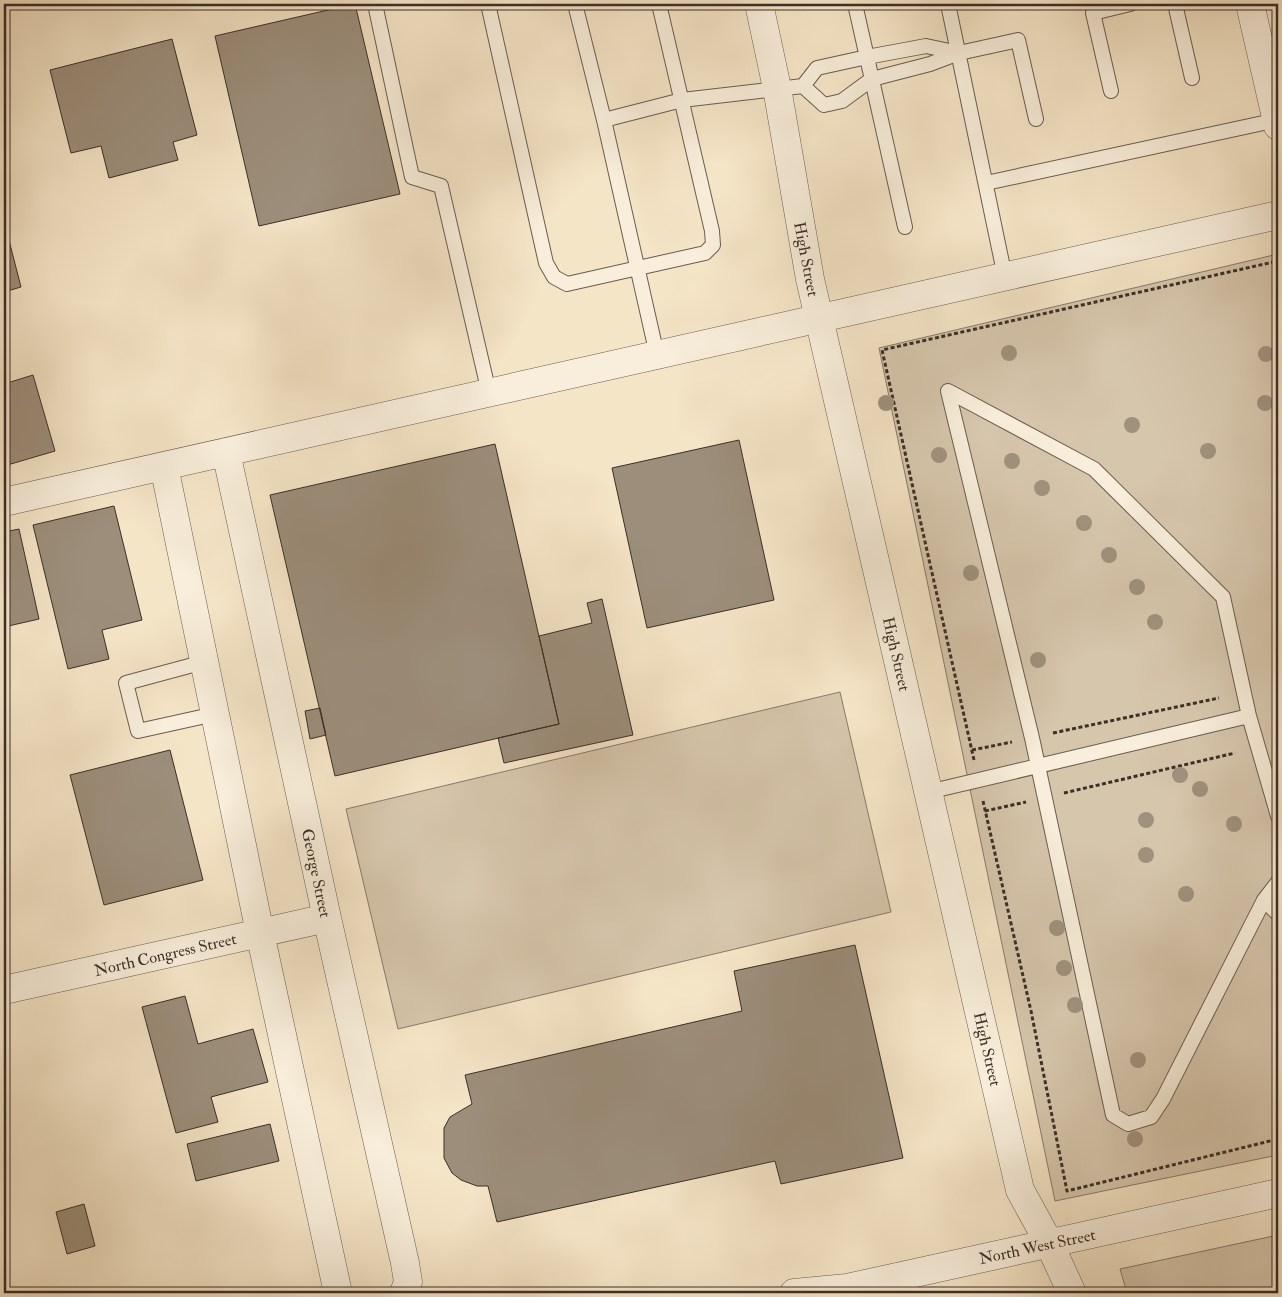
<svg xmlns="http://www.w3.org/2000/svg" width="1282" height="1297" font-family="'IM FELL Double Pica',serif">
  <rect width="100%" height="100%" fill="#f5e5c7"/>
  <filter id="stains"><feTurbulence type="fractalNoise" baseFrequency=".004" numOctaves="4"/><feColorMatrix values="0 0 0 0 .2 0 0 0 0 .09 0 0 0 0 .02 0 0 0 .5 -.17"/></filter>
  <radialGradient id="worn" r=".72"><stop offset=".6" stop-color="#630" stop-opacity="0"/><stop offset="1" stop-color="#630" stop-opacity=".3"/></radialGradient>
  <path fill="#d6c6ac" stroke="#897a6a" d="M1278 254V1155L1055 1201 879 348Z
    M840 692 891 912 398 1029 346 809Z
    M1278 1235V1293H1127L1120 1269Z"/>
  <path fill="#9c8e7b" stroke="#3c2f28" d="M341 7 356 8 400 194 259 226 215 36Z
    M172 39 197 135 173 142 178 160 109 178 101 146 71 153 50 70Z
    M4 221 21 287 4 292Z
    M33 375 55 451 4 466V384Z
    M739 440 774 600 647 628 612 468Z
    M495 444 559 724 335 776 270 495Z
    M114 506 142 620 102 630 109 659 68 669 33 525Z
    M19 529 39 619 4 627V532Z
    M602 599 633 735 504 763 498 738 559 724 539 636 592 623 587 603Z
    M320 708 326 735 310 739 305 711Z
    M170 750 203 880 104 905 70 775Z
    M855 945 903 1158 781 1184 775 1161 497 1222 488 1186H477L461 1180 452 1173 444 1158V1128L450 1117 472 1104 465 1075 742 1011 734 971Z
    M185 996 198 1044 253 1029 268 1082 211 1097 218 1122 176 1133 142 1007Z
    M270 1124 279 1161 196 1181 187 1144Z
    M84 1204 95 1246 67 1254 56 1212Z"/>
  <g fill="none" stroke-linecap="round" stroke-linejoin="round">
    <g stroke="#6a5c50" stroke-width="16">
      <path id="service" d="M375 4 412 177 441 186 489 393
        M488 4 546 263 554 277 567 284 705 253 713 245 712 231 659 4
        M575 4 604 120 682 100 803 86 817 68 867 57 926 46 959 53
        M855 4 905 227
        M948 4 1005 277
        M1175 4 1192 78
        M803 86 824 105 842 101 872 79 930 64 959 53 1018 40 1036 119
        M1111 91 1093 13 1130 4
        M604 120 657 355
        M986 183 1277 120
        M204 662 126 683 138 731 215 714
        M928 792 1249 716
        M1278 816 1249 716 1223 597 1094 469 948 391 1032 738 1113 1115 1128 1124 1151 1117 1163 1099 1264 900 1278 882
        M1264 900 1278 914"/>
    </g>
    <g stroke="#6a5c50" stroke-width="29">
      <path id="minor" d="M1250 4 1278 126
        M226 452 327 918 405 1263 408 1282 404 1293
        M164 466 260 933 338 1293
        M4 502 1278 215
        M4 990 327 918"/>
    </g>
    <g stroke="#6a5c50" stroke-width="29">
      <path id="tertiary" d="M759 4 777 88 810 279 1020 1190 1049 1243 1072 1293
        M794 1293 847 1288 1278 1193"/>
    </g>
    <path stroke="#3c2f28" stroke-width="3" stroke-dasharray="4 2.5" stroke-linecap="butt" d="M1053 733 1219 698
      M972 750 1012 742
      M974 760 882 350 1278 261
      M1064 793 1235 753
      M983 801 1031 1011 1067 1191 1278 1139
      M985 811 1026 802"/>
    <use href="#service" stroke="#f8eedb" stroke-width="14"/>
    <use href="#minor" stroke="#f8eedb" stroke-width="28"/>
    <use href="#tertiary" stroke="#f8eedb" stroke-width="28"/>
  </g>
  <g fill="#a0917e">
    <circle cx="1009" cy="353" r="8"/>
    <circle cx="1266" cy="354" r="8"/>
    <circle cx="886" cy="403" r="8"/>
    <circle cx="1265" cy="403" r="8"/>
    <circle cx="1132" cy="425" r="8"/>
    <circle cx="1208" cy="451" r="8"/>
    <circle cx="939" cy="455" r="8"/>
    <circle cx="1012" cy="461" r="8"/>
    <circle cx="1042" cy="488" r="8"/>
    <circle cx="1084" cy="523" r="8"/>
    <circle cx="1109" cy="555" r="8"/>
    <circle cx="971" cy="573" r="8"/>
    <circle cx="1137" cy="587" r="8"/>
    <circle cx="1155" cy="622" r="8"/>
    <circle cx="1038" cy="660" r="8"/>
    <circle cx="1180" cy="775" r="8"/>
    <circle cx="1200" cy="789" r="8"/>
    <circle cx="1146" cy="820" r="8"/>
    <circle cx="1234" cy="824" r="8"/>
    <circle cx="1146" cy="855" r="8"/>
    <circle cx="1186" cy="894" r="8"/>
    <circle cx="1057" cy="928" r="8"/>
    <circle cx="1064" cy="968" r="8"/>
    <circle cx="1075" cy="1005" r="8"/>
    <circle cx="1138" cy="1060" r="8"/>
    <circle cx="1135" cy="1139" r="8"/>
  </g>
  <g text-anchor="middle" stroke-width="4" stroke-linejoin="round" paint-order="stroke">
    <g font-size="16" fill="#3c2f28" stroke="#f8eedb">
      <text transform="translate(807 259) rotate(79)" y="6">High Street</text>
      <text transform="translate(897 654) rotate(77)" y="6">High Street</text>
      <text transform="translate(317 873) rotate(78)" y="6">George Street</text>
      <text transform="translate(165 954) rotate(-13)" y="6">North Congress Street</text>
      <text transform="translate(988 1049) rotate(77)" y="6">High Street</text>
      <text transform="translate(1037 1246) rotate(-12)" y="6">North West Street</text>
    </g>
  </g>
  <rect width="1282" height="1297" fill="none" stroke="#f5e5c7" stroke-width="20"/>
  <rect x="5" y="5" width="1272" height="1287" fill="none" stroke="#3c2f28" stroke-width="2.5"/>
  <rect x="10" y="10" width="1262" height="1277" fill="none" stroke="#3c2f28"/>
  <rect width="100%" height="100%" filter="url(#stains)"/>
  <rect width="100%" height="100%" fill="url(#worn)"/>
</svg>
